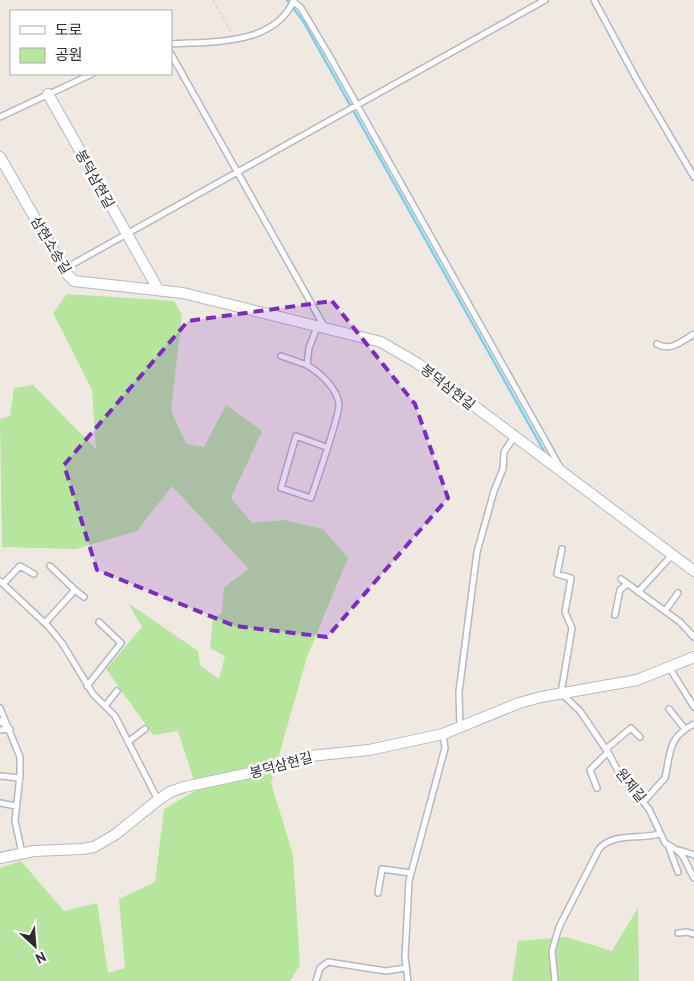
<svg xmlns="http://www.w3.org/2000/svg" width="694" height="981" font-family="'PT Sans','Noto Sans KR',sans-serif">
  <rect width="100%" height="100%" fill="#efe9e1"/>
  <path fill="#b6e59e" d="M67 294 174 301 182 315 171 410 186 444 204 447 226 405 262 431 231 498 252 523 284 520 323 529 348 558 307 657 271 783 293 855 300 965 290 981H0V868L21 861 64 911 97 903 108 973 125 968 119 899 155 882 164 809 197 790 178 731 153 735 106 669 142 627 128 603 198 651 200 665 219 679 225 656 210 648 213 619 222 613 224 587 249 569 172 486 137 531 76 549 2 547 0 419 10 416 14 388 33 385 96 449 92 390 53 313Z
    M638 908 639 981H512L518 941 566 937 612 951Z"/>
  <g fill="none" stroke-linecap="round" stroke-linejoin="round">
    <path stroke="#75cff0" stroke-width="2.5" d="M287 0 303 21 545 453"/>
    <g stroke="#b4b7c1" stroke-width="8">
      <path id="lane" d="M594 0 637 80 694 177
        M293 1 301 8 329 55 560 467
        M171 44C213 41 274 46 294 0
        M171 54 324 326
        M0 117 92 74
        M64 269 545 0
        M317 327 309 348 307 365C320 373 337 388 339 404 340 415 316 482 311 498L281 488 296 436 326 447
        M657 344C670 352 682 341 694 334
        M281 356 307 365
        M562 549 557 574 571 578 565 612 572 628 561 693 580 711 609 754 620 775 649 809 665 843C688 855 682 858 694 878
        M621 579 680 622 694 637
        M0 581 48 626 62 643 93 694 115 716 158 800
        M3 584 20 566 34 574
        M75 590 84 597
        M638 592 673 554
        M665 611 678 593
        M615 615 620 590 627 584
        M45 623 75 590 50 566
        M669 667 694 707
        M87 686 121 643 99 622
        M105 706 117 691
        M0 708 20 757V775L15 821 22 853
        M669 709 685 729
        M0 721 10 729
        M460 728 459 692 477 552 494 491 503 469 504 452 514 437
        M0 730 10 729
        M129 741 145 729
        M606 749 631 728 640 737
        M0 776 20 778
        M597 788 590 770 608 752
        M644 801 665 778C671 752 667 738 694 724
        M0 803 16 806
        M668 845 678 872
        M679 850 694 855
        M378 893 382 869 411 873
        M678 933 687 932 693 934
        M316 981 320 968 328 962 386 971 405 968
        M408 981 405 957 409 881 445 748 443 734
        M555 981 552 951 559 927 599 849C613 832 640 840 659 834"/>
    </g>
    <g stroke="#b4b7c1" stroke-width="12">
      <path id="street" d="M48 94 158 289
        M0 157 67 274 74 281 183 293 381 342 417 363 694 571
        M0 858 34 851 82 849 94 847 116 834 158 800 170 792 184 787 250 773 300 757 369 750 443 734 519 703 541 697 637 680 694 657"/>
    </g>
    <path stroke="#c9c9c9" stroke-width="1" stroke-dasharray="4 2.5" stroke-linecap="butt" d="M213 0 231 32"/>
    <use href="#lane" stroke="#fff" stroke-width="5"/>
    <use href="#street" stroke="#fff" stroke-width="10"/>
  </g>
  <path fill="#7b2cbf" fill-opacity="0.2" stroke="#7b2cbf" stroke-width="4" stroke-dasharray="10 6" stroke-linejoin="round" d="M332 301 415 404 448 498 327 637 235 626 97 570 64 465 188 321Z"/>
  <g text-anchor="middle" stroke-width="5" stroke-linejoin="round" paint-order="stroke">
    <g font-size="14" fill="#2e2e2e" stroke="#fff">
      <text transform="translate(95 179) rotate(61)" y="5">봉덕삼현길</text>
      <text transform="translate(51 245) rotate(59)" y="5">삼현소송길</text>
      <text transform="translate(448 387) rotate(38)" y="5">봉덕삼현길</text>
      <text transform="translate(281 765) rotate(-15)" y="5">봉덕삼현길</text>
      <text transform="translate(631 785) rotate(51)" y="5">원제길</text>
    </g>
  </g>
  <rect x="10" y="10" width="162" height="65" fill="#ffffff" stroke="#ababab"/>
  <rect x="20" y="26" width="25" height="8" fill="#ffffff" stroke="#ababab"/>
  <text x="55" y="35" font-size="15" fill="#2e2e2e">도로</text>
  <rect x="20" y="48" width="25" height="15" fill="#b6e59e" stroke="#ababab"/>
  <text x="55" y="60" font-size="15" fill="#2e2e2e">공원</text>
  <g transform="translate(35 946) rotate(154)" stroke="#ffffff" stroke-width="4" paint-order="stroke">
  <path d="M0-4L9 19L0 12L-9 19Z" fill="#2e2e2e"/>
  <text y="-8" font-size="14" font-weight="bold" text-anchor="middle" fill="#2e2e2e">N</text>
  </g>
</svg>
